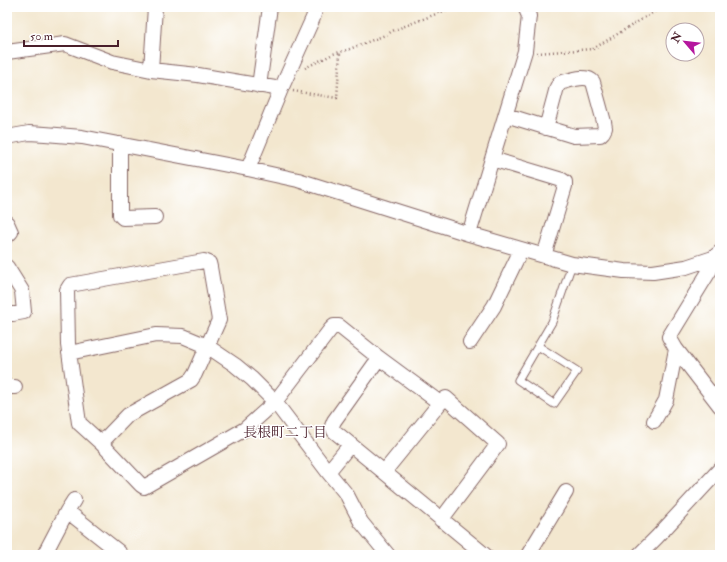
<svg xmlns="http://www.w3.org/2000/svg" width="727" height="562" font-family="'IM FELL Double Pica','Noto Serif JP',serif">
  <rect width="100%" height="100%" fill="#fff"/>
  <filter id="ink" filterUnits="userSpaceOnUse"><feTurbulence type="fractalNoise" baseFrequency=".025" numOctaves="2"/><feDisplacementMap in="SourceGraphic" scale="8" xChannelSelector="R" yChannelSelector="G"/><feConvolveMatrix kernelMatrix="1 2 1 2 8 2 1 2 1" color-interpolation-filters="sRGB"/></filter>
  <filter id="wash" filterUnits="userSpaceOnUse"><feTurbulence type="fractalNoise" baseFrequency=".012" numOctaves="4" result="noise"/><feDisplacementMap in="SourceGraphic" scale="16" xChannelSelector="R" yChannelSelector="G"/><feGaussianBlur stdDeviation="0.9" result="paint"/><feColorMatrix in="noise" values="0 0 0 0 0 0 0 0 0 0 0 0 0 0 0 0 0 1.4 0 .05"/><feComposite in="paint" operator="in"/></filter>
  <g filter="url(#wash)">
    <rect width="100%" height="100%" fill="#f3e7cf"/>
  </g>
  <g filter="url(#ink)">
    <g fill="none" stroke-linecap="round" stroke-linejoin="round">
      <g stroke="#856564" stroke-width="9">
        <path id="service" d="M538 346 577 371 554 404 518 380 552 322 572 264"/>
      </g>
      <g stroke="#856564" stroke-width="16">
        <path id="minor" d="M7 52 65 44 112 62 151 70 198 75 281 89
          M151 70 155 7
          M259 86 270 7
          M506 115 574 136 600 135 603 132 605 128 604 122 593 82C587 74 571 80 563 82L560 83 557 87 546 128
          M7 137 29 133 45 134 82 137 248 169 298 180 469 234 572 264 624 271 653 272 686 267 713 258 720 252
          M120 144V215L123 218 155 217
          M492 159 562 180 565 182V186L544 256
          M248 169 281 89 313 18 316 7
          M7 223 11 232 7 236
          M469 234 525 51 529 16 525 7
          M713 258 710 270 669 337 676 349 720 406
          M7 267 22 291 24 312 13 314H7
          M470 342 494 306 521 250
          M69 353 156 335 183 336 207 346 235 365 252 379 275 402 328 472 347 495 361 522 388 555
          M7 387H15
          M440 403 446 398 498 444 441 520
          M654 421 666 400 676 349
          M101 443 128 415 191 380 195 374 219 320 210 267 209 263 204 261 70 285 67 290 68 345 79 423 101 443 141 485 144 487 245 429 275 402 330 330 334 326H339L379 358 440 403 384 472 334 431 332 426 334 421 379 358
          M328 472 350 445
          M384 472 485 555
          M67 511 119 552 117 555
          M44 555 67 511 74 500
          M528 555 566 492
          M639 555 657 537 720 469"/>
      </g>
      <path stroke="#856564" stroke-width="2.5" stroke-dasharray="1 3" stroke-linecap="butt" d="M537 53 593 49 662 7
        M305 68 333 54 347 50 388 34 392 31 454 7
        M293 91 337 98 340 52"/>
      <use href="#service" stroke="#fff" stroke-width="7"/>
      <use href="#minor" stroke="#fff" stroke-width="14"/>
    </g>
  </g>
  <g text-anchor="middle" stroke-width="3" stroke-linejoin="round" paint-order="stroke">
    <g font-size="14" fill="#4a1f2b" stroke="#fff">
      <text x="285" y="437">長根町二丁目</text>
    </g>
  </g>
  <rect width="727" height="562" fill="none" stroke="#fff" stroke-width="24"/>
  <g transform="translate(685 42) rotate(298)"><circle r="19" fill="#ffffff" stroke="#b7a5aa"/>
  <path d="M0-3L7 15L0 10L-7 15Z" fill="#b5179e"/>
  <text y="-6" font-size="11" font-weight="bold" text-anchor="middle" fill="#4a1f2b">N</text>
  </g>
  <path d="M24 40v6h94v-6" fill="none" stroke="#4a1f2b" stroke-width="2"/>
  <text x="30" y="40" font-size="12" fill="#4a1f2b" stroke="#ffffff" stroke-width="3" paint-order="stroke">50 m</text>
</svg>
